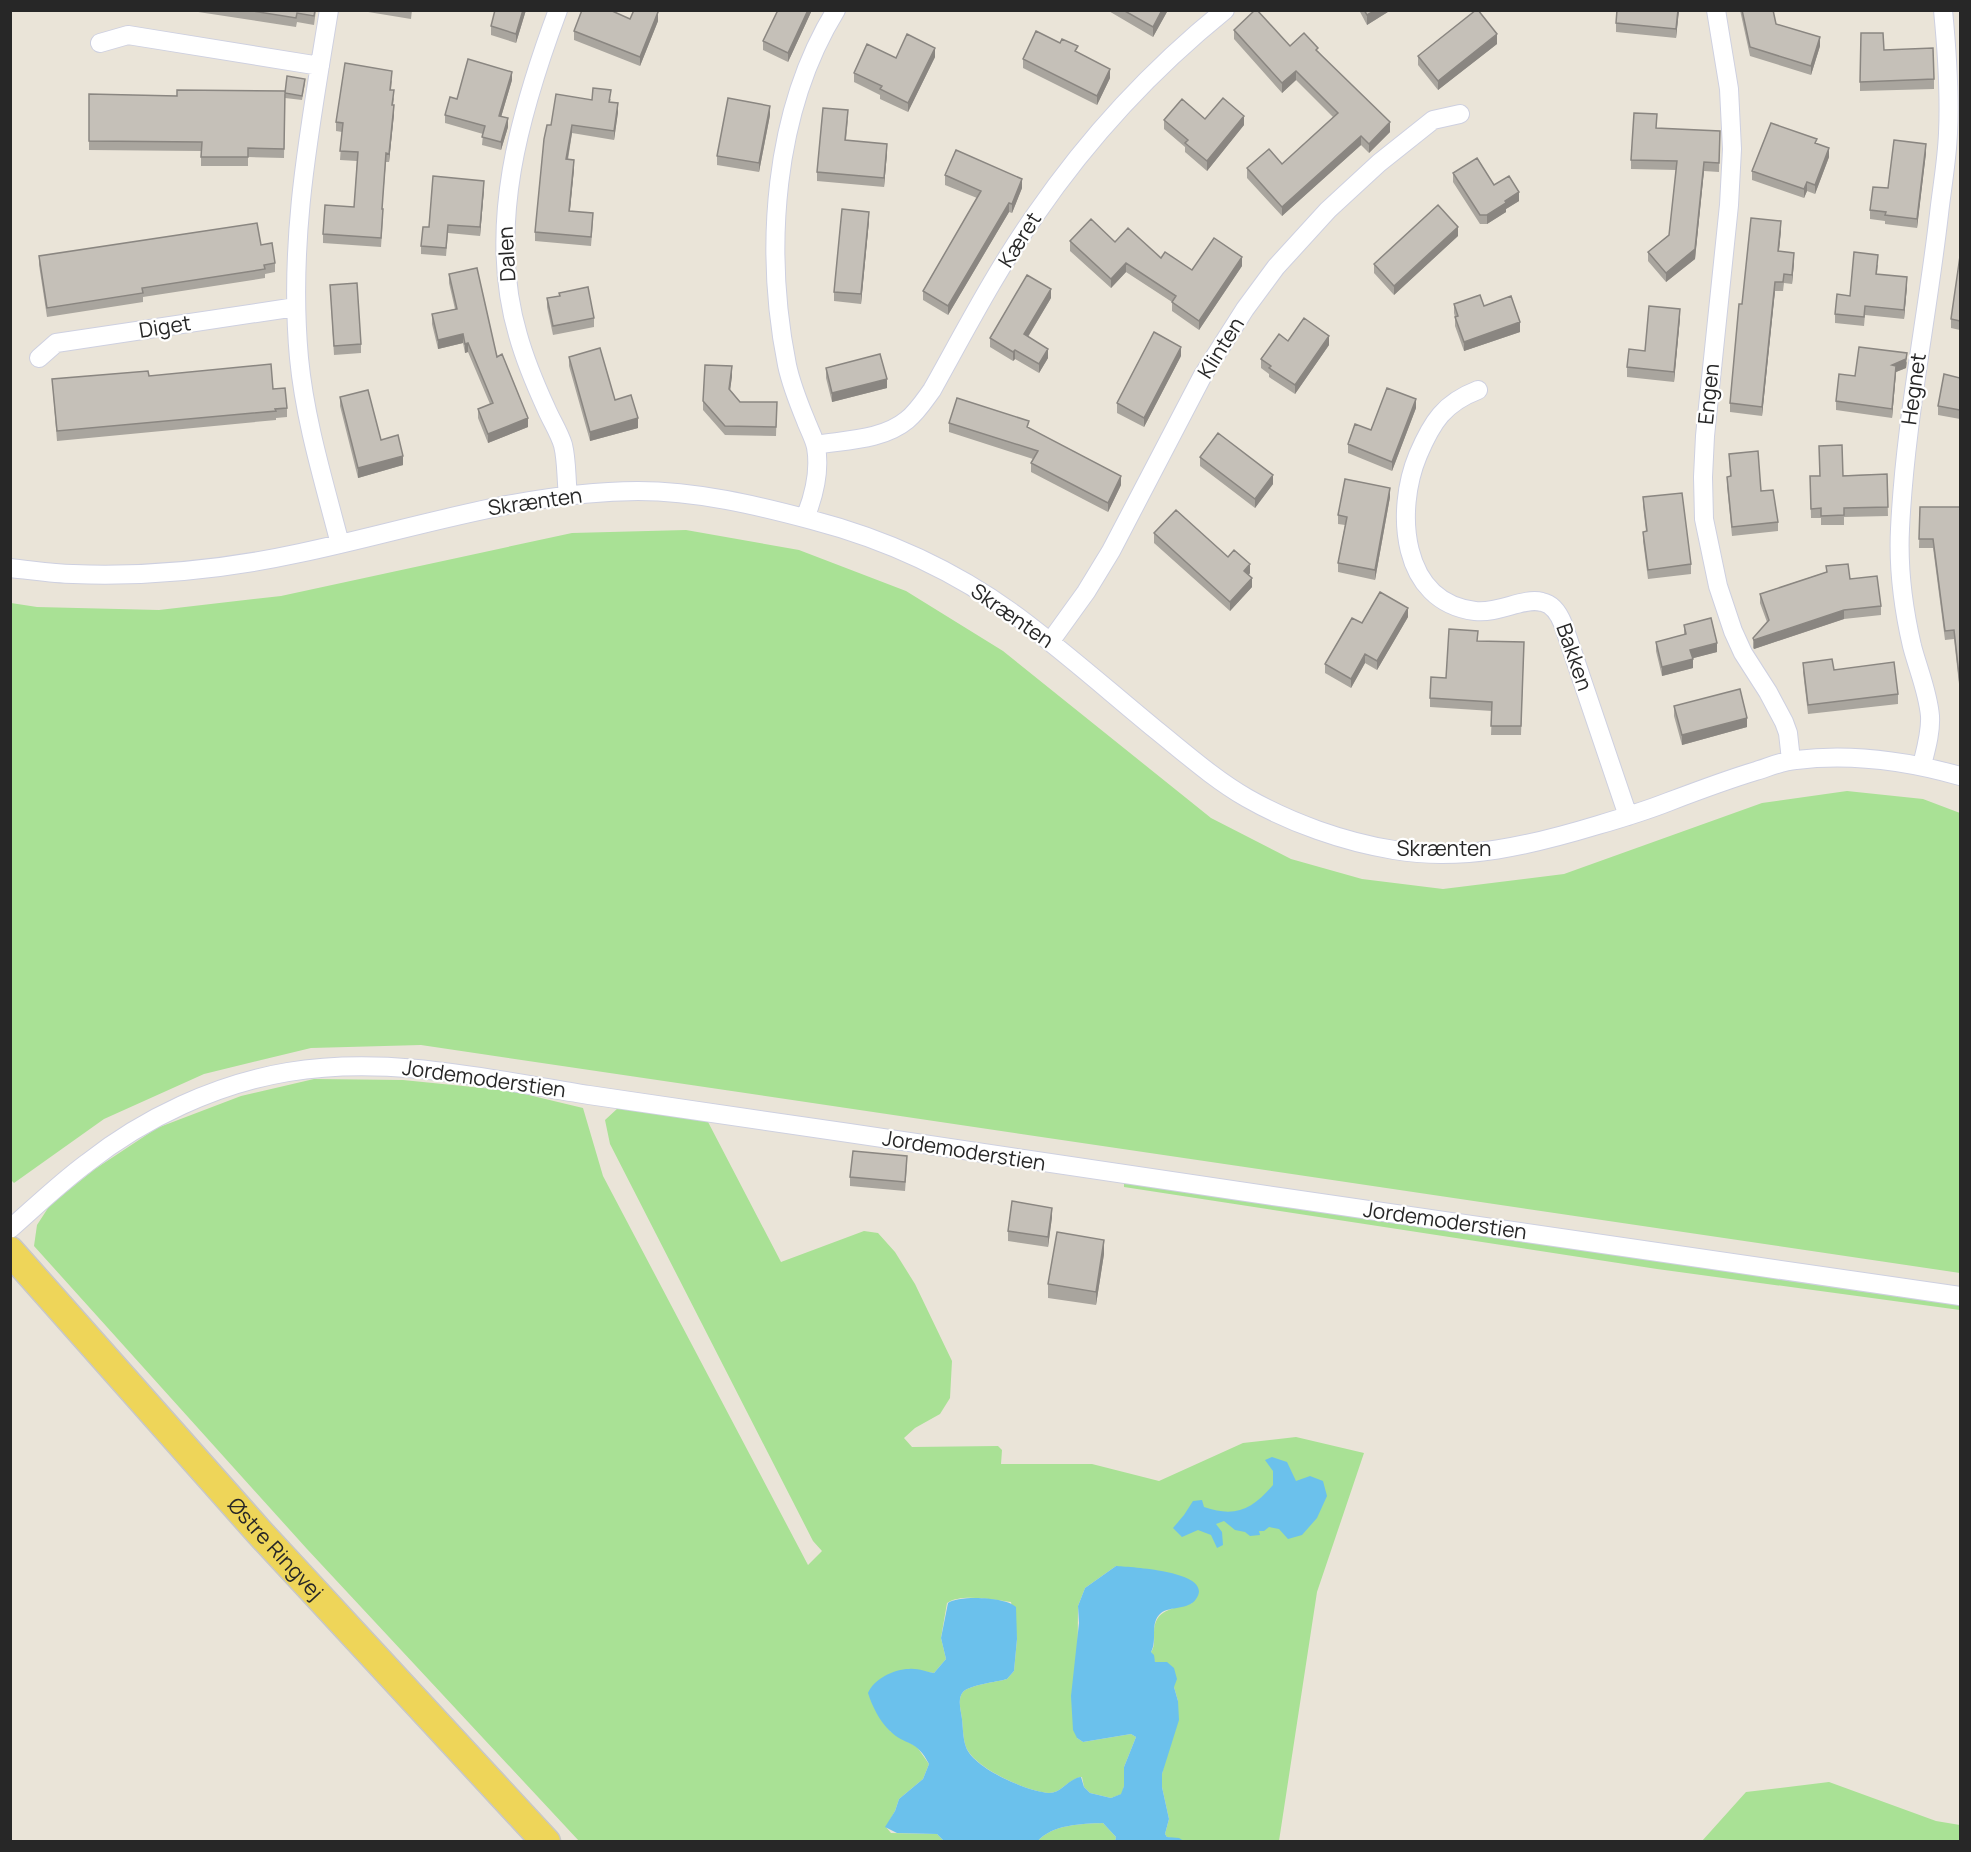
<svg xmlns="http://www.w3.org/2000/svg" width="1971" height="1852" font-family="Manrope,sans-serif">
  <rect width="100%" height="100%" fill="#eae4d8"/>
  <path fill="#a9e195" d="M686 530 799 550 906 591 1003 651 1211 818 1291 859 1362 879 1443 889 1564 874 1762 803 1847 791 1923 799 1960 813V1273L421 1045 311 1048 204 1074 104 1119 14 1183 10 1179 11 603 37 607 159 610 281 596 572 533Z
    M314 1079 403 1080 512 1091 583 1108 603 1176 808 1565 822 1551 813 1541 610 1144 605 1120 618 1108 707 1120 781 1262 864 1231 878 1233 895 1252 915 1284 952 1361 950 1398 940 1414 915 1428 904 1438 912 1447 998 1446 1002 1450 1001 1464H1092L1159 1481 1243 1443 1296 1437 1364 1453 1317 1592 1279 1841H1184L1167 1837 1165 1834 1169 1819 1162 1787V1774L1178 1701 1174 1687 1155 1662 1151 1652C1155 1646 1154 1641 1154 1633 1154 1609 1173 1609 1192 1603L1116 1566 1085 1588 1078 1606 1077 1738 1083 1742 1131 1734 1136 1737 1124 1767V1786L1122 1794 1111 1798 1090 1793 1084 1787 1082 1777C1069 1778 1062 1793 1049 1793 1028 1792 974 1768 966 1747 963 1739 963 1728 962 1719 961 1711 957 1699 963 1692 969 1685 997 1682 1007 1679L1014 1671 1017 1639 1011 1602C994 1600 961 1593 947 1603L941 1638 946 1659 934 1673 909 1669 890 1731 917 1747 929 1764 923 1779 899 1799 895 1811 886 1827 891 1833 937 1834 944 1841H579L307 1549 34 1246 37 1225 50 1205 95 1169 157 1128 241 1096Z
    M1124 1182 1960 1303V1310L1657 1269 1124 1187Z
    M1829 1782 1936 1821 1960 1825V1841H1702L1746 1792Z
    M1103 1823 1116 1837 1115 1841 1037 1842C1052 1824 1082 1824 1103 1823Z"/>
  <path fill="#6bc1ec" d="M1272 1457 1287 1462 1296 1481 1310 1476 1323 1481 1327 1496 1317 1518 1302 1535 1288 1539 1279 1529 1269 1527 1264 1531H1259L1260 1535 1250 1536 1245 1532 1235 1530 1224 1521 1216 1524 1222 1532 1223 1545 1217 1548 1211 1535 1198 1530 1182 1537 1173 1528 1184 1515 1193 1501 1202 1500 1204 1507C1236 1518 1252 1509 1273 1485V1471L1265 1460Z
    M1116 1566C1129 1567 1216 1571 1196 1599 1189 1610 1170 1606 1161 1613 1149 1623 1158 1640 1151 1652L1154 1655 1155 1662H1167L1174 1668 1177 1679 1174 1687 1178 1701 1179 1720 1162 1774V1787L1169 1819 1165 1834 1167 1837 1179 1838 1184 1841H1115L1116 1837 1103 1823C1082 1824 1052 1824 1037 1842L944 1841 937 1834 897 1833 885 1827 895 1811 899 1799 923 1779 929 1764C917 1739 905 1746 890 1731 880 1722 872 1706 868 1693 874 1679 894 1669 909 1669 917 1668 927 1672 934 1673L946 1659 941 1638 948 1603C959 1595 1006 1597 1016 1607L1017 1639 1014 1671 1007 1679C997 1682 969 1685 963 1692 957 1699 961 1711 962 1719 963 1728 963 1739 966 1747 973 1768 1028 1792 1049 1793 1062 1793 1069 1778 1081 1777L1084 1787 1090 1793 1111 1798 1121 1794 1124 1786V1767L1136 1737 1131 1734 1083 1742 1077 1738 1073 1730 1071 1696 1079 1623 1078 1606 1085 1588Z"/>
  <g fill="none" stroke-linecap="round" stroke-linejoin="round">
    <g stroke="#ced0e0" stroke-width="20">
      <path id="minor" d="M329 10C310 128 288 238 299 358 305 421 324 482 340 544
        M558 10C520 112 486 227 518 335 525 360 535 384 546 408 551 420 559 432 563 445 567 461 566 479 568 495
        M1716 10 1729 89 1732 149 1729 205 1705 436 1703 477 1704 519 1718 586 1733 631 1743 653 1768 692 1784 722 1788 733 1791 760
        M100 43 128 35 320 66
        M39 358 56 343 296 307
        M1478 390C1444 403 1432 422 1418 455 1395 510 1400 602 1475 611 1499 614 1523 597 1542 602 1553 604 1559 614 1563 624L1628 816
        M816 445C845 440 883 440 907 420 917 412 924 401 932 390 965 331 997 269 1036 214 1089 137 1152 69 1225 10
        M805 518C814 496 820 470 816 447 814 438 809 429 806 421 799 404 791 384 787 365 764 250 773 112 836 10
        M10 568C31 570 52 574 73 574 149 577 226 569 300 553 414 529 519 492 638 491 696 491 756 505 812 520 885 539 957 572 1018 617 1065 652 1110 692 1155 729 1185 753 1214 779 1247 798 1291 823 1344 842 1394 850 1463 862 1532 845 1598 825 1622 818 1645 811 1668 802 1697 791 1726 780 1756 771 1769 767 1782 761 1796 760 1852 753 1907 761 1960 776
        M1050 642 1086 592 1111 551 1203 375 1245 309 1276 267 1328 210 1379 163 1433 120 1460 114
        M1922 765C1926 749 1931 732 1930 716 1928 692 1918 669 1912 646 1903 607 1898 569 1900 529 1905 423 1927 319 1939 214 1942 187 1947 160 1948 133 1950 92 1947 51 1943 10
        M10 1229C35 1207 60 1183 87 1163 144 1118 216 1084 288 1072 389 1055 489 1079 589 1095 675 1108 762 1120 849 1133 1219 1189 1590 1242 1960 1296"/>
    </g>
    <g stroke="#c7c7c7" stroke-width="31">
      <g id="primary">
        <path id="s1" d="M10 1251 260 1533 546 1842"/>
      </g>
    </g>
    <use href="#minor" stroke="#fff" stroke-width="18"/>
    <use href="#primary" stroke="#eed559" stroke-width="28"/>
  </g>
  <path fill="#a9a59e" d="M157 10H170V12Z
    M185 10H316L314 25 297 22 296 27Z
    M356 10H412L411 19Z
    M526 10 516 43 491 35V26Z
    M657 10 658 21 640 66 574 40V31L630 19Z
    M812 10 788 62 763 50V41Z
    M1107 10H1168L1153 37Z
    M1359 10H1391L1367 25Z
    M1679 10 1676 38 1616 32V23Z
    M1740 10H1773L1776 24 1820 46 1811 75 1750 56Z
    M1234 30 1290 46 1318 51 1390 132 1369 153 1361 145 1282 216 1247 178V168L1282 164 1333 117 1296 80 1282 93 1234 39Z
    M1497 44 1438 90 1418 65V56Z
    M1884 50 1934 79V89L1860 91V82Z
    M1078 53 1110 78 1097 105 1023 68V59Z
    M935 57 908 112 880 99V95L854 82V73L896 58Z
    M392 80 391 90 394 99 393 105 394 114 389 162H386L382 209 383 218 381 247 323 243V234L354 207 357 161 340 160 342 132 336 131V122Z
    M512 80 501 117 508 127 501 150 482 145 483 134 445 123V115L457 99Z
    M305 83 302 100 285 98 284 158 248 157V166H201V151L89 150V94L177 96 285 91Z
    M611 99 610 102 618 112 614 140 572 133 568 160 574 169 570 211 593 222 591 246 535 241V232L551 125Z
    M770 115 759 172 717 165V156Z
    M848 119 846 140 887 153 884 187 817 181V172Z
    M1205 119 1244 125 1207 171 1185 152V147L1164 129V120Z
    M1656 128 1720 131 1719 172 1704 171 1695 259 1666 282 1648 261V252L1669 235 1676 170 1631 169V160Z
    M1817 144 1829 157 1815 194 1807 191 1804 198 1752 180V171Z
    M1926 153 1917 228 1885 224V221L1870 219V210L1888 188Z
    M1453 173 1494 185 1519 201 1506 209V212L1487 224H1480L1453 182Z
    M945 175 1022 188 1012 213 1009 212 948 315 923 300V291L977 198 945 185Z
    M484 189 480 236 448 233 446 256 421 254V246L429 227Z
    M869 221 861 304 834 301V292Z
    M1781 230 1779 251 1794 262 1792 284 1784 283 1783 291H1775L1762 416 1730 412V403L1742 304Z
    M1458 236 1394 295 1374 273V264Z
    M1070 241 1115 242 1192 270 1242 266 1199 330 1172 311V302L1126 272 1111 288 1070 251Z
    M261 245 275 263V272L265 274V278L143 297V302L47 317 39 265V256Z
    M1960 256V330L1951 328V319Z
    M1878 264 1877 274 1907 286 1904 319 1865 315 1864 326 1835 323V314Z
    M449 274 497 357 528 427 488 443 478 418V409L490 404 468 352 465 353 463 343 438 349 432 324V314L455 309 449 283Z
    M330 285 361 344V353L334 355Z
    M559 293 594 318V327L553 335 547 307V298L559 296Z
    M1051 298 1028 337 1048 358 1039 373 1015 359 1013 361 990 347V338Z
    M1454 304 1484 306 1520 332 1464 351 1455 326V317L1454 313Z
    M1680 318 1674 382 1627 377V367Z
    M1288 341 1329 345 1295 394 1269 377V374L1261 368V359Z
    M1181 356 1144 427 1117 413V403Z
    M569 357 615 400 638 428 590 441 569 366Z
    M1907 362 1906 368 1896 372 1892 418 1836 410V401L1855 376Z
    M826 368 887 388 832 402 826 378Z
    M149 376 273 389 287 408V417L276 418V420L57 441 52 379Z
    M732 376 730 390 740 402H777L776 436 725 435 703 410V401Z
    M1960 378V419L1938 415V406Z
    M340 397 381 440 403 465 358 478 340 406Z
    M1416 408 1392 471 1348 453V444L1371 430Z
    M949 423 1029 428 1121 485 1108 512 1031 472V463L1033 459 949 432Z
    M1729 454 1778 522V531L1732 536 1727 486V477L1730 476Z
    M1200 457 1273 484 1255 508 1200 466Z
    M1887 474 1888 516 1844 517V525H1821V518H1811L1810 476Z
    M1390 497 1375 580 1338 572V563L1345 525 1338 524V515Z
    M1643 497 1691 564V574L1648 579 1643 541V532L1646 531 1643 506Z
    M1920 507H1960V693L1954 639 1945 640 1933 548H1919Z
    M1154 533 1228 557 1250 573 1249 575 1252 587 1230 611 1154 543Z
    M1826 566 1850 579 1881 606V615L1844 619 1754 649 1753 648V638L1767 622 1760 603V594L1826 572Z
    M1408 617 1377 670 1365 663 1351 688 1325 673V664L1362 623Z
    M1684 625 1717 652 1693 658V668L1662 676 1656 651V642L1684 635Z
    M1478 641 1524 642 1521 735H1491L1492 711 1430 707V698Z
    M1803 663 1834 670 1898 694V704L1808 714 1803 672Z
    M1674 706 1747 727 1682 745 1674 716Z
    M907 1165 905 1191 850 1186V1177Z
    M1052 1217 1048 1247 1008 1241V1231Z
    M1104 1254 1096 1305 1048 1298V1284Z"/>
  <path fill="#8a8681" d="M523 10H526L516 43V34Z
    M657 10V13L658 12V21L640 66V57Z
    M808 10H812L788 62V53Z
    M1162 10H1168L1153 37V27Z
    M1376 10H1391L1367 25V15Z
    M1678 10H1679L1676 38V29Z
    M1497 34V44L1438 90V81Z
    M1820 37V46L1811 75V66Z
    M935 48V57L908 112V103Z
    M1110 69V78L1097 105V96Z
    M1296 71V80L1282 93V83Z
    M512 72V80L499 124V116Z
    M618 103V112L614 140V131Z
    M394 105V114L389 162V154Z
    M770 106V115L759 172V163Z
    M1244 116V125L1207 171V161Z
    M508 118V127L501 150V142Z
    M1390 122V132L1369 153V144Z
    M572 125V133L566 168V159Z
    M1361 136V145L1282 216V207Z
    M887 144V153L884 187V178Z
    M1926 144V153L1917 228V219Z
    M1829 148V157L1815 194V185Z
    M574 160V169L569 219V211Z
    M1704 162V171L1695 259 1666 282V273Z
    M1022 179V188L1012 213V204Z
    M484 181V189L480 236V227Z
    M1807 182V191L1804 198V189Z
    M1519 192V201L1506 209V212L1487 224V215L1505 201Z
    M1009 203V212L948 315V306Z
    M869 212V221L861 304V294Z
    M1781 221V230L1778 260V251Z
    M1458 227V236L1394 295V286Z
    M1794 253V262L1792 284V275Z
    M1242 257V266L1199 330V321Z
    M1126 263V272L1111 288V279Z
    M1907 277V286L1904 319V310Z
    M1775 282V291L1762 416V407Z
    M1051 289V298L1024 343V334Z
    M1680 309V318L1674 382V372Z
    M1520 322V332L1464 351V342Z
    M463 334V343L438 349V340Z
    M1329 336V345L1295 394V385Z
    M468 343V352L465 353V344Z
    M1181 347V356L1144 427V418Z
    M1048 349V358L1039 373V364Z
    M1015 350V359L1013 361V352Z
    M1907 353 1906 368 1896 372 1892 418V365Z
    M732 366V376L729 398V389Z
    M887 379V388L832 402V393Z
    M1416 399V408L1392 471V462Z
    M528 418V427L488 443V434Z
    M638 418V428L590 441V432Z
    M403 456V465L358 478V468Z
    M1273 475V484L1255 508V499Z
    M1121 476V485L1108 512V503Z
    M1390 488V497L1375 580V570Z
    M1250 564V573L1244 580V571Z
    M1252 578V587L1230 611V602Z
    M1408 608V617L1377 670V661Z
    M1844 610V619L1754 649V640Z
    M1717 643V652L1690 659V650Z
    M1365 654V663L1351 688V679Z
    M1693 659V668L1662 676V667Z
    M1747 718V727L1682 745V735Z
    M1052 1208V1217L1048 1247V1237Z
    M1104 1240V1254L1096 1305V1292Z"/>
  <path fill="#c5c0b8" stroke="#8a8681" stroke-width="1.5" d="M247 10H315L314 16 297 13 296 18Z
    M495 10H523L516 34 491 26Z
    M582 10H610L630 19 634 10H657L658 12 640 57 574 31Z
    M778 10H808L788 53 763 41Z
    M1123 10H1162L1153 27Z
    M1255 10H1257L1290 46 1304 33 1318 48 1316 50 1390 122 1369 144 1361 136 1282 207 1247 168 1269 149 1282 164 1338 113 1296 71 1282 83 1234 30Z
    M1364 10H1376L1367 15Z
    M1476 10H1478L1497 34 1438 81 1418 56Z
    M1617 10H1678L1676 29 1616 23Z
    M1742 10H1773L1776 24 1820 37 1811 66 1750 47Z
    M1036 31 1060 43 1062 39 1078 46 1075 51 1110 69 1097 96 1023 59Z
    M1861 33H1883L1884 50 1933 48 1934 79 1860 82Z
    M907 34 935 48 908 103 880 89 882 86 854 73 867 44 896 58Z
    M468 59 512 72 499 116 508 118 501 142 482 137 485 126 445 115 450 97 457 99Z
    M345 63 392 71 390 90H394L392 105H394L389 154 386 153 382 209H383L381 238 323 234 325 205 354 207 358 152 340 151 343 123 336 122Z
    M287 76 305 79 302 96 285 93Z
    M593 88 611 90 609 102 618 103 614 131 572 125 566 159 574 160 569 211 593 213 591 237 535 232 544 139 547 125H551L556 94 592 100Z
    M177 90 285 91 284 149 248 148V157H201L202 142 89 141V94L177 96Z
    M728 98 770 106 759 163 717 156Z
    M1223 98 1244 116 1207 161 1185 143 1188 140 1164 120 1182 99 1205 119Z
    M823 108 848 110 845 140 887 144 884 178 817 172Z
    M1634 113 1657 114 1656 128 1720 131 1719 163 1704 162 1695 249 1666 273 1648 252 1669 235 1677 161 1631 160Z
    M1771 123 1817 139 1815 143 1829 148 1815 185 1807 182 1804 189 1752 171Z
    M1894 140 1926 144 1917 219 1885 215 1886 212 1870 210 1873 187 1888 188Z
    M956 150 1022 179 1012 204 1009 203 948 306 923 291 981 191 945 175Z
    M1477 158 1494 185 1509 176 1519 192 1505 201 1506 203 1487 215H1480L1453 173Z
    M433 176 484 181 480 227 448 225 446 248 421 246 423 227H429Z
    M1438 205 1458 227 1394 286 1374 264Z
    M842 209 869 212 861 294 834 292Z
    M1751 218 1781 221 1778 251 1794 253 1792 275 1784 274 1783 282H1775L1762 407 1730 403 1739 304H1742Z
    M1091 219 1115 242 1128 228 1161 258 1165 252 1192 270 1214 238 1242 257 1199 321 1172 302 1176 296 1126 263 1111 279 1070 241Z
    M257 223 261 245 272 243 275 263 264 265 265 269 142 288 143 293 47 308 39 256Z
    M1854 252 1878 255 1876 274 1907 277 1904 310 1865 306 1864 317 1835 314 1837 294 1850 296Z
    M1960 256V321L1951 319Z
    M477 268 497 357 502 354 528 418 488 434 478 409 493 403 468 343 465 344 463 334 438 340 432 314 457 309 449 274Z
    M1027 275 1051 289 1024 334 1048 349 1039 364 1015 350 1013 352 990 338Z
    M357 283 361 344 334 346 330 285Z
    M588 287 594 318 553 326 547 298 560 296 559 293Z
    M1480 295 1484 306 1511 296 1520 322 1464 342 1455 317 1458 316 1454 304Z
    M1649 306 1680 309 1674 372 1627 367 1629 349 1645 351Z
    M1304 318 1329 336 1295 385 1269 368 1271 366 1261 359 1279 334 1288 341Z
    M1154 332 1181 347 1144 418 1117 403Z
    M1859 347 1907 353 1906 359 1892 365 1896 366 1892 409 1836 401 1839 374 1855 376Z
    M600 348 615 400 631 395 638 418 590 432 569 357Z
    M880 354 887 379 832 393 826 368Z
    M271 364 273 389 285 388 287 408 275 409 276 411 57 431 52 379 148 371 149 376Z
    M705 365 732 366 729 389 740 402H777L776 427 725 426 703 401Z
    M1944 374 1960 378V410L1938 406Z
    M1387 388 1416 399 1392 462 1348 444 1355 424 1371 430Z
    M368 390 381 440 398 435 403 456 358 468 340 397Z
    M957 398 1029 421 1027 427 1121 476 1108 503 1031 463 1038 451 949 423Z
    M1218 433 1273 475 1255 499 1200 457Z
    M1842 445 1843 476 1887 474 1888 507 1844 508V515L1821 516V508L1811 509 1810 476H1820L1819 446Z
    M1758 451 1761 491 1773 490 1778 522 1732 527 1727 477 1731 476 1729 454Z
    M1345 479 1390 488 1375 570 1338 563 1347 517 1338 515Z
    M1682 493 1691 564 1648 570 1643 532 1647 531 1643 497Z
    M1920 507H1960V684L1954 630 1945 631 1933 539H1919Z
    M1176 510 1228 557 1234 550 1250 564 1244 571 1252 578 1230 602 1154 533Z
    M1848 564 1850 579 1877 576 1881 606 1844 610 1754 640 1753 638 1769 620 1760 594 1827 572 1826 566Z
    M1380 592 1408 608 1377 661 1365 654 1351 679 1325 664 1352 618 1362 623Z
    M1711 618 1717 643 1690 650 1693 659 1662 667 1656 642 1686 634 1684 625Z
    M1449 629 1478 631 1477 641 1524 642 1521 726H1491L1492 702 1430 698 1431 677 1446 678Z
    M1832 659 1834 670 1894 662 1898 694 1808 705 1803 663Z
    M1740 689 1747 718 1682 735 1674 706Z
    M853 1151 907 1156 905 1182 850 1177Z
    M1012 1201 1052 1208 1048 1237 1008 1231Z
    M1057 1232 1104 1240 1096 1292 1048 1284Z"/>
  <g text-anchor="middle" stroke-width="4.5" stroke-linejoin="round" paint-order="stroke">
    <g font-size="21" fill="#272727" stroke="#fff">
      <text transform="translate(1020 240) rotate(-58)" y="7">Kæret</text>
      <text transform="translate(507 254) rotate(-93)" y="7">Dalen</text>
      <text transform="translate(165 327) rotate(-9)" y="7">Diget</text>
      <text transform="translate(1221 348) rotate(-58)" y="7">Klinten</text>
      <text transform="translate(1914 389) rotate(-82)" y="7">Hegnet</text>
      <text transform="translate(1709 394) rotate(-84)" y="7">Engen</text>
      <text transform="translate(535 502) rotate(-8)" y="7">Skrænten</text>
      <text transform="translate(1012 616) rotate(35)" y="7">Skrænten</text>
      <text transform="translate(1574 657) rotate(71)" y="7">Bakken</text>
      <text x="1444" y="856">Skrænten</text>
      <text transform="translate(484 1079) rotate(8)" y="7">Jordemoderstien</text>
      <text transform="translate(964 1151) rotate(9)" y="7">Jordemoderstien</text>
      <text transform="translate(1445 1221) rotate(8)" y="7">Jordemoderstien</text>
      <text dy="7" stroke="none"><textPath href="#s1" startOffset="399">Østre Ringvej</textPath></text>
    </g>
  </g>
  <rect width="1971" height="1852" fill="none" stroke="#272727" stroke-width="24"/>
</svg>
